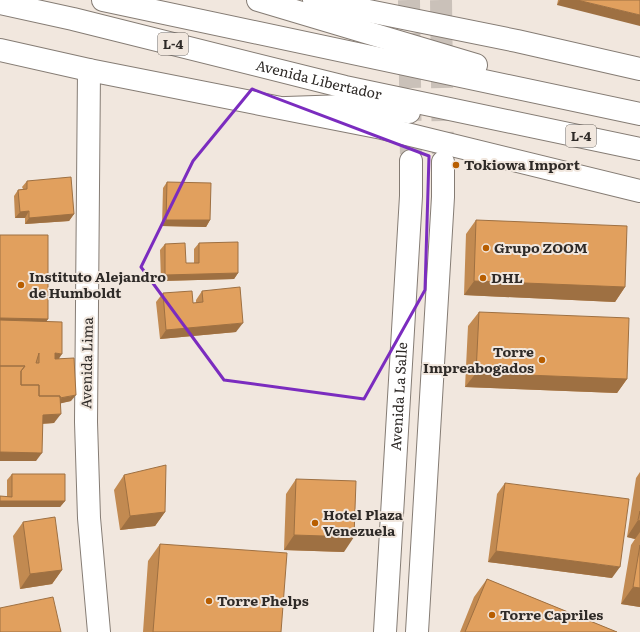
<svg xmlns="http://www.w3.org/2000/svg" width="640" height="632" font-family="Literata,serif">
  <rect width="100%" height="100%" fill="#f1e7de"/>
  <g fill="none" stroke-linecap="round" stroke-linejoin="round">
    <path stroke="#cac1b9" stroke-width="22" stroke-dasharray="22 11" stroke-linecap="butt" d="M409 0 411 161
      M441 0 443 161"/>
    <g stroke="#857c74" stroke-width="24">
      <g id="minor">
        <path d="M89 70 86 422 89 518 99 632"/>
        <path id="s1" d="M385 632 411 196V161"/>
        <path d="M417 632 443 197V162"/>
      </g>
    </g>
    <g stroke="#857c74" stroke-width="24">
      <path id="secondary" d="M314 0 517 41 640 69
        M0 50 89 70 382 128 640 191"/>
    </g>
    <g stroke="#857c74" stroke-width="24">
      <g id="primary">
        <path d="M103 0 640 114"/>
        <path d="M258 0 476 65"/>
        <path id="s2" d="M0 3 73 19 345 87 640 149"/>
        <path d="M286 108 345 106 409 112"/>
      </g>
    </g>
    <use href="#minor" stroke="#fff" stroke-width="22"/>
    <use href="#secondary" stroke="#fff" stroke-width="22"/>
    <use href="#primary" stroke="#fff" stroke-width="22"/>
  </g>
  <path fill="#c28a51" d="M558 0H640L557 5Z
    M27 181 74 214 69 221 25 224V218H15L14 196 18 190 23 189 22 187Z
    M167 182 210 220 206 227 162 226 163 188Z
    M476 220 625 287 615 302 464 295 466 234Z
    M0 235 48 319 46 321 59 359 71 401 60 403 54 423 42 424 36 461H0Z
    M199 243 238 273 234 279 161 281 160 250 165 244 186 263H194V249Z
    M202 291 236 332 160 339 156 302 163 293 193 303H196V300Z
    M479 312 627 379 617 393 465 387 468 326Z
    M640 472V607L621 604 631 545 635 539 627 537 636 478Z
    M12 474 65 501 60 507H0V496L7 497V480Z
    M124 475 165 512 155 526 120 530 114 490Z
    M296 479 344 552 284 550 286 494Z
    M505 483 612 578 488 562 497 494Z
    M23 522 62 570 52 584 20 589 13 536Z
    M160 544 281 632H143L148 561Z
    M487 579 617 632H460L474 597Z"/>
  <path fill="#9e7042" d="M560 0H577L640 15V26L557 5Z
    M29 211 25 218H15L20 212Z
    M74 214 69 221 25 224 29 218Z
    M166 220H210L206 227 162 226Z
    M238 273 234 279 161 281 165 275Z
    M474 281 625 287 615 302 464 295Z
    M0 318 48 319 42 328 0 327Z
    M243 323 236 332 160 339 166 330Z
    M55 353 62 354 58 360H50Z
    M476 373 627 379 617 393 465 387Z
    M76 395 71 401 54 405H32Z
    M61 414 54 423 36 424 43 415Z
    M0 452 42 453 36 461H0Z
    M0 501H65L60 507H0Z
    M165 512 155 526 120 530 130 516Z
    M638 520 640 521V532L635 539 627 537Z
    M294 535 354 537 344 552 284 550Z
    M496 551 620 567 612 578 488 562Z
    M62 570 52 584 20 589 30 574Z
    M633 587 640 588V607L621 604Z"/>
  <path fill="#e1a05e" stroke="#9e7042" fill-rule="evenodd" d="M577 0H640V15Z
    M71 177 74 214 29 218V211L20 212 18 190 27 189V181Z
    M167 182 211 183 210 220H166Z
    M476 220 627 226 625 287 474 281Z
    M0 235H48V319L0 318Z
    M238 242V273L165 275V244L185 243 186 263H199V243Z
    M240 287 243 323 166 330 163 293 192 291 193 303 203 302 202 291Z
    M479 312 629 318 627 379 476 373Z
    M0 320 62 322V354L55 353V359L74 358 76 395 60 398V396H39V385H21V371L25 366H0ZM39 353V363H36Z
    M0 366H25L21 371V385H39V396H60L61 414 43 415 42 453 0 452Z
    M166 465 165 512 130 516 124 475Z
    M12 474H65V501H0V496L12 497Z
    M296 479 356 481 354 537 294 535Z
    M505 483 629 499 620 567 496 551Z
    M640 511V521L638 520Z
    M55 517 62 570 30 574 23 522Z
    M160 544 287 553 281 632H153Z
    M640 545V588L633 587Z
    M487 579 617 632H465Z
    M53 597 61 632H0V608Z"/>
  <path fill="none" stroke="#7b2cbf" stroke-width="3" stroke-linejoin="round" d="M252 89 429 156 425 290 364 399 224 380 141 267 193 161Z"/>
  <g fill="#b85e00" stroke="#f1e7de" stroke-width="1.5">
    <circle cx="456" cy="165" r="4"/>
    <circle cx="486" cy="248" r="4"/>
    <circle cx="483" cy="278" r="4"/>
    <circle cx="21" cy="285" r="4"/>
    <circle cx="542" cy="360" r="4"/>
    <circle cx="315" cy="523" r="4"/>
    <circle cx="209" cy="601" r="4"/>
    <circle cx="492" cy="615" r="4"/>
  </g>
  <g text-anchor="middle" stroke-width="4" stroke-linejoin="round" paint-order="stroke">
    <g fill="#f1e7de" stroke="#68635e" stroke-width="1">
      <rect x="158" y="33" width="30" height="22" rx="3"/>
      <rect x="566" y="125" width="30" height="22" rx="3"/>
    </g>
    <g font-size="13" font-weight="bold" fill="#2e2a27">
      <text x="173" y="49">L-4</text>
      <text x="581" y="141">L-4</text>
    </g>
    <g font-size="14" fill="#2e2a27" stroke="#f1e7de">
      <text dy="5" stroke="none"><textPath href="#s2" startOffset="328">Avenida Libertador</textPath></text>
      <text transform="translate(87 363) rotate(-89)" y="5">Avenida Lima</text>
      <text dy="5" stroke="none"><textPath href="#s1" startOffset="236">Avenida La Salle</textPath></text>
    </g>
    <g font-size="14" font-weight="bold" fill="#2e2a27" stroke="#f1e7de" text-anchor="start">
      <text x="464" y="170">Tokiowa Import</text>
      <text x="494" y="253">Grupo ZOOM</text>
      <text x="29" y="282">Instituto Alejandro<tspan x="29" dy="16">de Humboldt</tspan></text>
      <text x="491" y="283">DHL</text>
      <text x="534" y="357" text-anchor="end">Torre<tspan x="534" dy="16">Impreabogados</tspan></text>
      <text x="323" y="520">Hotel Plaza<tspan x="323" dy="16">Venezuela</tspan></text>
      <text x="217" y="606">Torre Phelps</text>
      <text x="500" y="620">Torre Capriles</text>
    </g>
  </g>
</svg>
